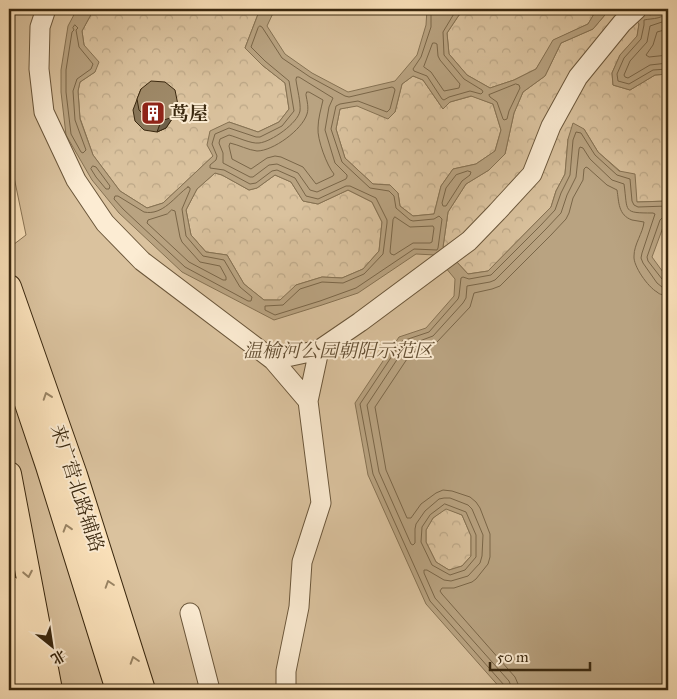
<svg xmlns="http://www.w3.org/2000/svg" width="677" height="699" font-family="'IM FELL Great Primer','Noto Serif SC',serif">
  <defs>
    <pattern id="forest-crowns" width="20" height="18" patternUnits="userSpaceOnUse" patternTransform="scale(1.25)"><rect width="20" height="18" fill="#dac29e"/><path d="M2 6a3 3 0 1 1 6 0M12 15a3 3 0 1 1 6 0" fill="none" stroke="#bca787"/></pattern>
  </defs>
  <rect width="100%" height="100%" fill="#fbe2bb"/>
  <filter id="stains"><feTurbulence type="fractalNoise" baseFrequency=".004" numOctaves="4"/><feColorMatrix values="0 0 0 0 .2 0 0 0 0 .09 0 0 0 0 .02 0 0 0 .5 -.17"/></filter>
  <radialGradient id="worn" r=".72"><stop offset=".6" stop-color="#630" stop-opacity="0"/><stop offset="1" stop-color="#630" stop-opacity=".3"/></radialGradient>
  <path fill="#dac29e" stroke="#8a7556" d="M9 9H668V690H9V248L26 235 9 153Z"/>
  <path fill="url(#forest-crowns)" stroke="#8a7556" d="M94 9H260L245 48 262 65 285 83 289 109 279 122 258 132 229 122 213 156 163 203 147 208 120 191 93 155 80 118 78 91 80 82 95 72 84 45 82 31Z
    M469 9H597L588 24 554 40 536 69 514 80 490 88 467 75 449 54 447 33 459 15Z
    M610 9H627L639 24 637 37 620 55 612 73 613 85 630 90 655 75 668 74V201L637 202 620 171 598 152 584 129 568 139 565 174 556 191 551 207 488 271 468 274 443 247 448 212 466 184 489 170 505 154 514 113 523 92 545 76 561 43 593 29Z
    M413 76 423 80 443 109 450 102 472 96 493 104 501 130 495 151 476 164 453 169 441 186 434 214 413 216 400 206 398 193 390 185 373 184 345 158 336 129 340 109 357 105 395 112 402 84Z
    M215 173 222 175 249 190 257 188 275 175 291 182 303 201 318 204 348 190 372 202 382 222 379 251 363 269 342 278 322 277 296 285 281 300H264L244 284 227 255 206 252 191 235 186 210 197 189Z
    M446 508 462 515 471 536V556L462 566 449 570 436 562 426 542V530L433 518Z"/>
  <path fill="#b9a381" stroke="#867253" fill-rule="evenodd" d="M77 9H94L82 31 84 45 99 62 95 72 80 82 78 91 80 119 93 155 120 191 147 208 163 203 213 156 207 145 210 131 229 122 258 132 279 122 289 109 285 83 262 65 245 48 260 9H275L267 26 285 54 312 73 348 92 395 81 417 55 426 25 427 9H469L459 15 447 33 449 54 467 75 490 88 514 80 536 69 553 40 588 24 597 9H610L593 29 561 43 545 76 523 92 514 113 505 154 489 170 466 184 448 212 443 247 468 274 488 271 551 207 556 191 565 174 568 139 573 123 584 129 598 152 619 171 635 174 637 202 668 201V221L665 222 652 257 668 279V343L667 353 668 366V690H502L426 604 368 475 355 403 399 337 426 328 454 296 455 279 435 255 416 254 358 293 322 305 274 320 182 272 119 213 92 180 66 135 61 92V70L68 26ZM413 76 423 80 443 109 450 102 471 96 493 104 501 130 495 151 476 164 453 169 441 186 434 214 413 216 400 206 398 193 390 185 373 184 345 158 336 129 340 109 357 106 388 119 395 112 402 84ZM215 173 222 175 249 190 257 188 275 175 291 182 303 201 318 204 348 190 372 202 382 222 379 251 363 269 342 278 322 277 296 285 280 300H264L244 284 227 255 206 252 191 235 186 210 197 189ZM446 509 462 515 471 536V556L462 566 449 570 436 562 426 542V530L433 518Z
    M627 9H639L650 15 668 9V74L655 75 630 90 613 85 612 73 620 55 637 36 639 24Z"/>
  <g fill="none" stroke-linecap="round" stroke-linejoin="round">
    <path stroke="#7a6648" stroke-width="1" d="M431 9V27L421 57 413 69 414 71 427 76 442 99 444 100 449 97 470 91 481 94 483 92 482 90 464 79 444 55 443 32 455 12 459 9
      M667 9C666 20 652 18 644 20V25L641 39 624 58 617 74 618 81 629 84 653 70 668 69
      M668 20 650 26 647 42 630 61 624 75 625 77 628 78 650 65 668 63
      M75 25 78 28 76 30 79 47 93 64 91 69 77 79 73 91 75 120 86 150 83 153 81 152 71 134 66 92V70L72 32 74 30 73 28Z
      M260 26 262 27 282 58 310 77 345 96 349 97 392 87 394 88 395 90 390 109 387 112 358 101 340 104 336 106 331 129 342 162 370 188 389 191 394 196 396 208 410 220 413 221 434 219 439 216 442 219 438 248 437 250 414 249 356 288 320 301 275 315 265 310V306L283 305 300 289 322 282 343 283 364 274 383 254 387 223V220L376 198 350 186H346L318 199 306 196 295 178 277 170 272 171 256 183 250 184 224 170 210 168V165L216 160 217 156 212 144 215 134 229 128 256 137H260L282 126 294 111 289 81 265 61 251 47 258 28Z
      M668 29 657 32 653 45 646 55 649 57 668 55
      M433 43H435L437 44 438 56 440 60 460 84 459 88 444 91 431 72 424 67Z
      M297 77H299L333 98 329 107 325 130 335 163 347 175V177L346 179 317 192 310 190 298 173 277 164 269 165 253 177H250L223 163V153L219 143 220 139 229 135C237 137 251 144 259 143 271 142 298 123 300 111 301 103 297 88 296 80Z
      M516 84 519 85 520 88 509 111 507 119 504 120 503 119 497 102 490 97 489 95Z
      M307 92H309L323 100C321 109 318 119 318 128 317 139 327 166 334 174L333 176 316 184 303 167 281 157 275 156 267 158 251 169 232 159 229 146 230 143C239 145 248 150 257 151 273 151 302 130 307 114 309 108 307 101 306 95Z
      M93 166 96 167 110 186 109 189H106L96 177 91 169Z
      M468 171 471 172 470 175 462 181 446 206H443L442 203 446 188 456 175Z
      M188 187 190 188V190L182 209 186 236 203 256 224 260 240 287 252 297 251 301H248L185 267 123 209 114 199 115 196H118L144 212C163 216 175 196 188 187Z
      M172 210 175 211 180 237 182 242 200 262 220 266 226 277V280H223L189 262 147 223 148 220 167 214Z
      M395 217 410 227 433 226 434 228 432 242 430 243H413L394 255 391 254 390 252 393 220Z
      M668 217H663L660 220 647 257 648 261 662 279 665 281H668
      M445 504 466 512 476 535V557L465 570 450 575 432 565 421 542 422 527 430 515Z
      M505 690 504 685 430 601 373 474 360 404 402 341 429 332 458 299 459 296 461 278 463 277 469 279 491 275 541 225 555 210 561 193 570 175 573 140 576 132 581 133 595 155 617 175 630 179 632 201 634 205 638 207 668 206
      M511 690V686L509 681 435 598 424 573V570H427L444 580 451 581 468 576 480 563 482 556 483 535 472 509 468 505 450 498H444L439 499 425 511 416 524 415 529V543L413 545 411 544 379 472 367 405 406 346 433 336 463 303 466 298 467 286 490 282 495 280 546 229 561 213 567 195 576 177 579 149 580 147 583 148 590 159 612 180 624 184C628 212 622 213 653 213L655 214 642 253 641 258 643 263 657 283 662 287 668 288
      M519 690 518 684 515 677 442 594 440 591 442 588H454L472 582 476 579 488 564 490 557V534L480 508 476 502 470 497 452 491 443 490 436 493 421 504 411 518H407L386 470 375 407 411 353 432 345 437 342 470 307 474 293 492 289 500 286 551 235 566 219 569 213 573 198 583 180 584 169 586 167 588 168 607 185 617 190C619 202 618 215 632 220 636 221 640 221 644 222 643 233 634 244 634 256 633 266 648 287 657 292 660 295 664 295 668 295"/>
    <g stroke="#6a563a" stroke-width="21">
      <path id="minor" d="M46 9 40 27 39 69 44 112 76 180 105 223 142 261 273 360 308 401 321 503 302 562 299 607 286 671V690
        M273 360 319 350
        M308 401 319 350 360 322 469 241 497 212 532 174 551 126 578 77 622 23 637 9
        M190 613 210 690"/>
    </g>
    <g stroke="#3a280f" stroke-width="26">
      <path id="major" d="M9 287 75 475 143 690
        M9 350 48 466 118 690
        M9 474 50 690
        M9 588 28 690"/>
    </g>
    <use href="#minor" stroke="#fcecd3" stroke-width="19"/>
    <use href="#major" stroke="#fbe2bb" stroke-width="24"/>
  </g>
  <path fill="#887659" stroke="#3a280f" d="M141 89 174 116 166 128 157 132 144 130 135 121 133 110Z"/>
  <path fill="#6f6049" stroke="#3a280f" d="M178 105 174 116 166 128 157 132 161 121Z"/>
  <path fill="#9e8968" stroke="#3a280f" d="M151 81 165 82 175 90 178 105 170 118 161 121 148 119 139 110 137 99 141 89Z"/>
  <defs><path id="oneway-chevron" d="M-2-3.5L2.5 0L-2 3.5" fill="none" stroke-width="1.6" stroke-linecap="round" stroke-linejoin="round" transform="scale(1.25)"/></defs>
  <g stroke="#9a8565">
    <use href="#oneway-chevron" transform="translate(47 396) rotate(-109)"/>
    <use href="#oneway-chevron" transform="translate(67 528) rotate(-107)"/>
    <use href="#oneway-chevron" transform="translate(28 574) rotate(79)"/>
    <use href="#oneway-chevron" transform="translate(109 584) rotate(-108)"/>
    <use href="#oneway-chevron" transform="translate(134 660) rotate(-108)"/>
  </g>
  <defs>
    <g id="building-square" transform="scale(1.25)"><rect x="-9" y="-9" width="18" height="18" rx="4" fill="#8f2418" stroke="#fcecd3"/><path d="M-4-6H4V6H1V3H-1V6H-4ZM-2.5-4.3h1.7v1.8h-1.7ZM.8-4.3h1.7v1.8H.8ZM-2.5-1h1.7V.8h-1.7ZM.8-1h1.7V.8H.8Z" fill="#fff"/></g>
  </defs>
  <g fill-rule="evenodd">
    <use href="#building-square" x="153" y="113"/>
  </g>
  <g text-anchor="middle" stroke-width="4" stroke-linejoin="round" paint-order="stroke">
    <g font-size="19" font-weight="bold" fill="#3a280f" stroke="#fcecd3" text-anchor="start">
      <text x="170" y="120">茑屋</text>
    </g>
    <g font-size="19" font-style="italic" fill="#624e33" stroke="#fcecd3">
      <text x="338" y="357">温榆河公园朝阳示范区</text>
    </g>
    <g font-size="19" fill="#3a280f" stroke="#fcecd3">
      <text transform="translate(78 488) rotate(72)" y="7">来广营北路辅路</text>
    </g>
  </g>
  <rect width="677" height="699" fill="none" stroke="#fbe2bb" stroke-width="30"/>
  <rect x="10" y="10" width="657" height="679" fill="none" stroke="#3a280f" stroke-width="2.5"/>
  <rect x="15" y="15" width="647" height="669" fill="none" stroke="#3a280f"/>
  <g transform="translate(52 646) rotate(150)" stroke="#fcecd3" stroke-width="4" paint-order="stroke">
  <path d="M0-4L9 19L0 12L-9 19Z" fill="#3a280f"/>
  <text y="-8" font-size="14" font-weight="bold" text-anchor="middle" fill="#3a280f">北</text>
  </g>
  <path d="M490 662v8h100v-8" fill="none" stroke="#3a280f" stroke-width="2.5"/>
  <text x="497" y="662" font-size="15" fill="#3a280f" stroke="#fcecd3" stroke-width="4" paint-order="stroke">50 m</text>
  <rect width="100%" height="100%" filter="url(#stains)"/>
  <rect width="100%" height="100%" fill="url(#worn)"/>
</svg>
